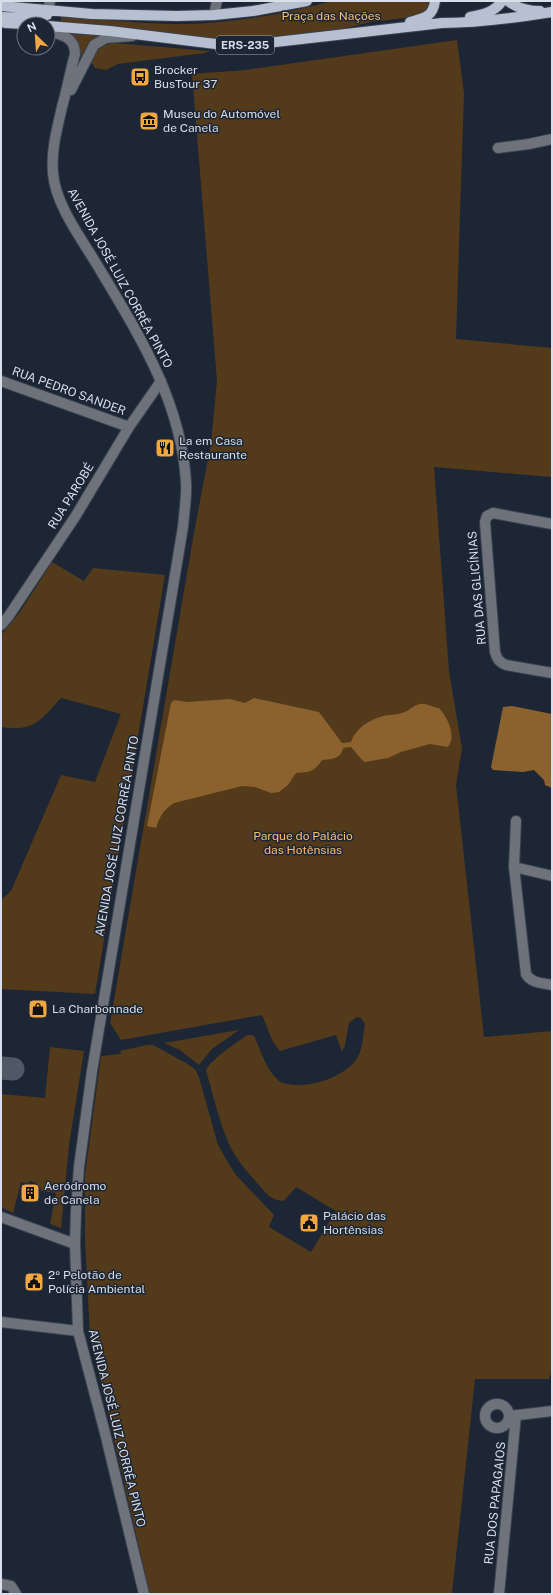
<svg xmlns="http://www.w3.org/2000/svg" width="553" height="1595" font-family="'Public Sans',sans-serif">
  <rect width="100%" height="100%" fill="#1d2635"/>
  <path fill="#533a1a" d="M332 1H430V9L421 16 371 22 341 29 230 42 61 21V17C98 19 134 23 170 24 224 25 280 15 332 1Z
    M69 33 99 36 89 43 80 58C79 48 77 40 69 33Z
    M457 40 464 93 456 339 552 348V477L434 467 449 671 462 748 456 785 484 1037 552 1031V1370L549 1379H475L452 1594H150L90 1336 85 1240V1175L101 1056 121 1054 120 1051 147 1045H153L186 1063 195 1069 199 1077 218 1145 226 1159 235 1174 274 1215 269 1227 311 1252 336 1211 296 1187 284 1201C270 1200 267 1194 258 1184 249 1174 241 1165 235 1155 221 1132 214 1096 206 1071 208 1061 238 1042 247 1035H252L254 1036C261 1051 266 1070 279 1081 281 1083 284 1083 287 1084 309 1089 346 1077 358 1057 363 1047 363 1034 365 1024L361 1018 357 1017 349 1023 345 1045 342 1052 336 1035 280 1051 273 1042 262 1015 121 1040 110 1023 195 527 211 444 217 381 192 74 246 70Z
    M114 43 210 51 205 53 118 64 106 70 95 68 91 62C96 50 101 45 114 43Z
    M52 562 84 581 93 568 165 575 95 994 1 989V900L11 891 61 775 95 782 121 714 61 698C40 721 34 732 1 727V635L20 612Z
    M239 1030 212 1049 199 1065 180 1050 164 1043Z
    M50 1047 84 1051 69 1145 61 1228 50 1224 56 1193 41 1191V1189L36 1188 37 1183 30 1181 28 1184 21 1182 13 1213 1 1207V1094L45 1098Z"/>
  <path fill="#8b622e" d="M254 698 319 712 342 743 351 742C357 726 372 718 389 715 394 715 400 714 405 712 410 710 415 704 421 704 427 703 433 708 439 708 447 717 457 735 448 747L430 744 401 752 388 758 365 762C359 758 356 752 351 747L343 748C341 759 332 759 322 760 314 772 310 772 296 773L288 785 279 792 271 793 255 787 242 786 174 803C163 810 160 816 156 828L147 826 171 703 174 700 187 702 230 699 245 703Z
    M512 706 552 714V788L545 785 544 780 534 770 523 772 493 770 491 767 503 707Z"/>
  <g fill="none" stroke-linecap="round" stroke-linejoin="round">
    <path stroke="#505866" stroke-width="23" d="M1 1068 13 1069"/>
    <g stroke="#3b4452" stroke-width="12">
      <path id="minor" d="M48 11 50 1
        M214 15 217 1
        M48 31C62 35 75 37 75 54 70 72 67 90 62 107 57 129 51 150 53 173 55 203 80 237 96 263 137 332 181 399 186 482 187 497 184 513 183 527L92 1071 79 1167 76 1210 75 1244 78 1331 105 1433 144 1594
        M71 90 94 45 106 38 132 36
        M498 148 529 144 552 139
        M1 381 129 427
        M552 524 493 513 487 516 485 522 495 652C497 659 499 662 506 665L552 673
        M1 625 8 617 75 517 129 427 161 381
        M516 821 514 867 526 974C531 983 542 983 552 985
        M514 867 552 876
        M1 1217 75 1244
        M1 1322 78 1331
        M485 1416a12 12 0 1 1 24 0a12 12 0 1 1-24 0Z
        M510 1416 552 1411
        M1 1584 11 1586 16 1594
        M499 1594 516 1415"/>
    </g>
    <g stroke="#3b4452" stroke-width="12">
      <path id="major" d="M508 1C517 8 529 11 540 11
        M1 6 92 14 177 16 214 15 253 11 307 1
        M1 17 36 18 47 15 48 11
        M470 17C482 15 495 12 502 1
        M410 22C424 18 433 17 435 1
        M5 23 24 24
        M48 26 110 31 232 46 249 45 442 23C479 23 515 18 552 12"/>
    </g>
    <use href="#minor" stroke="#6d727b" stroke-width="10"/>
    <use href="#major" stroke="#b6c0d1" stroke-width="10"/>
  </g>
  <defs>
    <g id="bus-square" transform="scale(1)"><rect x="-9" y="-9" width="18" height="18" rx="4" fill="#f1a640" stroke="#1d2635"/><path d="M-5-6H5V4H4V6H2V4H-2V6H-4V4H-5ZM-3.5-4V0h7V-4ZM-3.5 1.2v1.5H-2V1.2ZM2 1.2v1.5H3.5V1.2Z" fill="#111"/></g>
    <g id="museum-square" transform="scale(1)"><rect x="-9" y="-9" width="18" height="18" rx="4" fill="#f1a640" stroke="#1d2635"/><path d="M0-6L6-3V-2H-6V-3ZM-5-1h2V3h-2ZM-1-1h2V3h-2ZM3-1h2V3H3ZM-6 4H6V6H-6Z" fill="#111"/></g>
    <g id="restaurant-square" transform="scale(1)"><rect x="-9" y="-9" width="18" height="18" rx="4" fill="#f1a640" stroke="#1d2635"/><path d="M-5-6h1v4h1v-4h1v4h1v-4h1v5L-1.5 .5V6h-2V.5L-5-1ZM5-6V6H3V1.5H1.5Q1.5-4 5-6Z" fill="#111"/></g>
    <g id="shop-square" transform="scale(1)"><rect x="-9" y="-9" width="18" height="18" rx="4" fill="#f1a640" stroke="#1d2635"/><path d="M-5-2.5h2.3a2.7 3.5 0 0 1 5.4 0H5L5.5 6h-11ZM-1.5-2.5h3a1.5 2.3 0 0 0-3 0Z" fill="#111"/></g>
    <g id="building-square" transform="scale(1)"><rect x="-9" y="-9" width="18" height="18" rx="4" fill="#f1a640" stroke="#1d2635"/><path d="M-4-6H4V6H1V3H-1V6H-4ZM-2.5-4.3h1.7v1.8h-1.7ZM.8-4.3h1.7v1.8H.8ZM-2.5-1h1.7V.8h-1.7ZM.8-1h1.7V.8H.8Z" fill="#111"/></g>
    <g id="civic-square" transform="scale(1)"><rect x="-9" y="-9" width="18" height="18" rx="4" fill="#f1a640" stroke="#1d2635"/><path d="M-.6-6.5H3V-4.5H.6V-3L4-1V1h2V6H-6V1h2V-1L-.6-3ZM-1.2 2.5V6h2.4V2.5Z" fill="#111"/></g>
  </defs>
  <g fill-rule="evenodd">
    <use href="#bus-square" x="140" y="77"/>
    <use href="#museum-square" x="149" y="121"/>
    <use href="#restaurant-square" x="165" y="448"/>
    <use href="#shop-square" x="38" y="1009"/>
    <use href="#building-square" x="30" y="1193"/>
    <use href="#civic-square" x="309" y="1223"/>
    <use href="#civic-square" x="34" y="1282"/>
  </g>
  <g text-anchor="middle" stroke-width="3" stroke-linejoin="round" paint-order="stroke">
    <rect fill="#1d2635" stroke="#a1a8b4" stroke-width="1" x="216" y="36" width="58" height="18" rx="3"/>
    <g font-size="11" font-weight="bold" fill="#d9dfea">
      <text x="245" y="49">ERS-235</text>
    </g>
    <g font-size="12" fill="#fcbe73" stroke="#1d2635">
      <text x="331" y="20">Praça das Nações</text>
      <text x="303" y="840">Parque do Palácio<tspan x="303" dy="14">das Hotênsias</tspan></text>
    </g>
    <g font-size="12" fill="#d9dfea" stroke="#1d2635" text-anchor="start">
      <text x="154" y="74">Brocker<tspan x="154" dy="14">BusTour 37</tspan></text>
      <text x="163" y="118">Museu do Automóvel<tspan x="163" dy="14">de Canela</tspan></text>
      <text x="179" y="445">La em Casa<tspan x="179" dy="14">Restaurante</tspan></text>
      <text x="52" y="1013">La Charbonnade</text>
      <text x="44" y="1190">Aeródromo<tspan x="44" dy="14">de Canela</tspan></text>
      <text x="323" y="1220">Palácio das<tspan x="323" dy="14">Hortênsias</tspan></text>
      <text x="48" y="1279">2º Pelotão de<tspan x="48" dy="14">Polícia Ambiental</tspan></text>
    </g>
    <g font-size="12" fill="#d9dfea" stroke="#1d2635">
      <text transform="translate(120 278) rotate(61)" y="4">AVENIDA JOSÉ LUIZ CORRÊA PINTO</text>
      <text transform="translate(69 391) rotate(20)" y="4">RUA PEDRO SANDER</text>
      <text transform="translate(71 496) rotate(-58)" y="4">RUA PAROBÉ</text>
      <text transform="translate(477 588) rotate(-95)" y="4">RUA DAS GLICÍNIAS</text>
      <text transform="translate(117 836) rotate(-80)" y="4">AVENIDA JOSÉ LUIZ CORRÊA PINTO</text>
      <text transform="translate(117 1428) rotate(76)" y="4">AVENIDA JOSÉ LUIZ CORRÊA PINTO</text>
      <text transform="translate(495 1503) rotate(-84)" y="4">RUA DOS PAPAGAIOS</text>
    </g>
  </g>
  <rect width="553" height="1595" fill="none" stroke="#d9dfea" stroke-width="4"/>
  <g transform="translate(36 36) rotate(335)"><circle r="19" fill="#1d2635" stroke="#68707d"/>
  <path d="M0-3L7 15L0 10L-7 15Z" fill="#f1a640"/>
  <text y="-6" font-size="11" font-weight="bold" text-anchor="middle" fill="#d9dfea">N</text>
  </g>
</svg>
